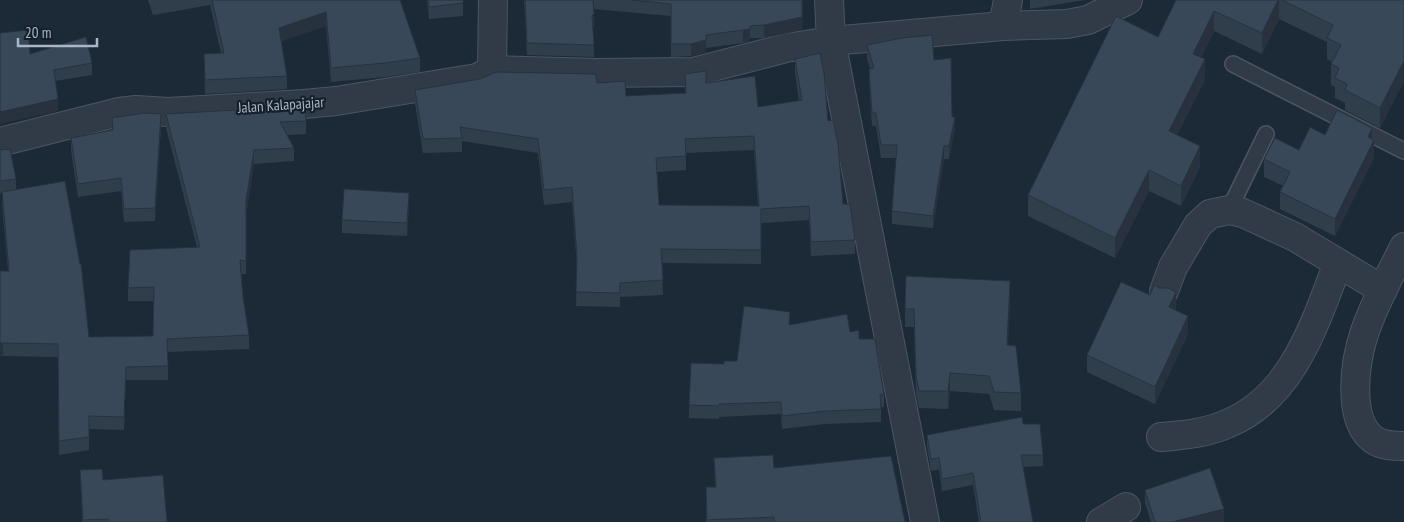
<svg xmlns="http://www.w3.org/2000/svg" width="1404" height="522" font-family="'PT Sans Narrow',sans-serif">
  <rect width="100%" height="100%" fill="#1c2a37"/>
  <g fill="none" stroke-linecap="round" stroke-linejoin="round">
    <g stroke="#4b5662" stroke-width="18">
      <path id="service" d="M1233 64 1404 151
        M1229 210 1266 134"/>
    </g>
    <g stroke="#4b5662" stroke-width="30">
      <path id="minor" d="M829 0 831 41 925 522
        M1003 26 1008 0
        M492 70 597 73 693 72 786 48 831 41 1003 26 1067 24 1088 20 1128 0
        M0 142 119 112 136 110 168 112 304 104 336 101 477 78 492 70 493 0
        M1404 247C1390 275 1375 302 1365 331 1355 360 1346 420 1374 440 1383 446 1394 446 1404 446
        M1164 291 1173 267 1198 225 1210 214 1229 210 1243 213 1295 237 1383 290
        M1161 437C1184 435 1208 433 1229 423 1293 396 1315 323 1338 263
        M1101 522 1126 507"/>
    </g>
    <use href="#service" stroke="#303b47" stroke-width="15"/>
    <use href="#minor" stroke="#303b47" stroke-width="28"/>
  </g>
  <path fill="#303e4c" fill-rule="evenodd" d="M148 0H400L420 58V72L385 77 331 82 326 26 281 41 287 76V89L205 94 204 54 221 53 210 5 153 15Z
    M427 0H463V16L429 19Z
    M524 0H803L802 30 764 38H750V41L743 43 706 48V52L691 56 671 57V16L593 9 594 27H593L594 57 527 55Z
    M1030 0H1085L1030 9Z
    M1176 0H1404V81L1380 128 1345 110V103L1335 98V87L1331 85V64L1332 62 1327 59V42L1279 19 1262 54 1214 31 1201 58 1205 80 1177 135 1200 167 1181 206 1149 191 1115 258 1028 216V195L1158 37Z
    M867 45 934 60 952 117 955 129 949 159H944L933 228 892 224V211L896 158H881L876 126H872L869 82V69H870L867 58Z
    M30 54 92 63V75L55 81 58 111Z
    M795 59 828 121 843 204 855 240V254L811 256 809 220 761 223V264L662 263 663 295 620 297V307L576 306 577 267 572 202 544 205 538 153 462 141V152L423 153 415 104V90L597 83 626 96 685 93V74L758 107 799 101 795 73ZM754 150 758 206 659 205 657 172 686 170V153Z
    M166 114 306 121V134L287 135 294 148V161L254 164 246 215V274H241L243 297 249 335V349L168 352V380H126L124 430 89 429V450L59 455 58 357 3 356 0 357V271H8L2 206V193L0 194V150L16 179V190L89 337 153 336 154 301H128V288L197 247 166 128Z
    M161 127 155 221 124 222 121 191 78 197 71 151V138Z
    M1325 135 1372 139 1374 158 1335 236 1280 209V192L1283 186 1264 177V159L1299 150Z
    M409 206 407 236 342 233V220Z
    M1010 298 1008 345 1021 393V411L994 410 989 394 950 391 948 409 919 408 916 394 914 327H905V309Z
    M1176 310 1188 334 1155 404 1087 372V355Z
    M790 324 850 332 859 339 884 395V407H881V422L825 424 782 429 781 414 719 417V419L689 418V405L724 364 737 361Z
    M1023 424 1043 455V466L1023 467 1033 522H979L973 485 942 491 939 470 931 471 927 446V435Z
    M714 458 774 468 905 522H706V487H715Z
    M80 470 103 480 167 522H82Z
    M1145 490 1224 522H1151L1145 503Z"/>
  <path fill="#27323e" d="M803 0 802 30 764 38V25Z
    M1278 0H1279V19L1262 54V33Z
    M1214 11V31L1193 74V54Z
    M326 12V26L279 42V28Z
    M750 29V41L743 43V30Z
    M706 40V52L691 56V44Z
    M1205 59V80L1169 151V131Z
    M1404 60V81L1380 128V108Z
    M58 99V111L0 124V112Z
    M161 114V127L155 221V208Z
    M955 117V129L949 159V146Z
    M1372 128V144L1374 140V158L1335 236V219L1368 137Z
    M944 146V159L933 228V216Z
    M1200 146V167L1181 206V186Z
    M254 150V164L246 215V274V201Z
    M1149 170V191L1115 258V238Z
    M409 193V206L407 236V223Z
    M1010 281V298L1007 362V345Z
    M1176 292V310L1169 325V307Z
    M1188 316V334L1155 404V387Z
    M0 343H3V356L0 357Z
    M126 367V380L124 430V417Z
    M950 373V391L948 409V391Z
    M1224 509V522H1172Z"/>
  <path fill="#384858" stroke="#27323e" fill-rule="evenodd" d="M212 0H400L420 58 385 63 331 68 326 12 279 28 287 76 205 80 204 54 224 53Z
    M428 0H463V3L429 7Z
    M525 0H593L594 15H592L594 45 527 43Z
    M631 0H802V17L764 25 750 26V29L743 30 706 35V40L691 44H671V4Z
    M1176 0H1278L1262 33 1214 11 1193 54 1205 59 1169 131 1200 146 1181 186 1149 170 1115 238 1028 195 1116 16 1158 37Z
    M1282 0H1404V61L1380 108 1345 90 1347 84 1335 78 1339 68 1331 64 1341 45 1327 38 1333 25Z
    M28 30 30 54 86 37 92 63 54 70 58 99 0 112V33Z
    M932 35 934 60 951 58 952 117H955L949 146H944L933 216 892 211 897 145H881L876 113H872L869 69 874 68 867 45 902 38Z
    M820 53 824 73 828 121 833 120 838 144 843 204H850L855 240 811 242 809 206 761 209V250L661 249 663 280 620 283V293L576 292 577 257 572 187 544 190 538 139 460 127 462 138 423 139 415 90 480 79 496 72 596 74 597 83 625 81 626 96 686 93 685 74 706 71V83L755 76 758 107 802 100 795 59ZM754 136 759 206 659 205 656 158 686 156 685 139Z
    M305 106 306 121 280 122 294 148 254 150 246 201V261L240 260 243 297 249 335 167 339 168 366 126 367 124 417 89 416V437L59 441 58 344 3 343H0V271H9L2 192 65 181 80 264H81L89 337 153 336 154 287 128 288 130 250 200 247 166 114Z
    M1337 110 1372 128 1368 137 1374 140 1335 219 1280 192 1290 172 1264 159 1275 138 1299 150 1310 127 1325 135Z
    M144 113 161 114 155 208 124 209 121 178 78 184 71 138 113 130 112 118Z
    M10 149 16 179 0 181V150Z
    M344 189 409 193 407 223 342 220Z
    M906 276 1010 281 1007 345 1016 346 1021 393 994 392 989 376 950 373 948 391H919L916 376 914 309H905Z
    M1121 282 1150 295 1154 285 1159 288H1168L1176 292 1169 307 1188 316 1155 387 1087 355Z
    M744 306 790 312 789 325 847 314 850 332 859 330V339H875L884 395 880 394 881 409 825 411 782 416 781 402 719 404V406L689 405 691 363 724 364V361H737Z
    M1022 417 1023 424H1040L1043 455H1021L1033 522H981L973 473 942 479 939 458 931 459 927 435Z
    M773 455 774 468 891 456 905 522H774V517L707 520 706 487H716L714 458Z
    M1210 468 1224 509 1172 522H1155L1145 490Z
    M102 469 103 480 163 475 167 522H109L108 519 83 520 80 470Z"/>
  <g text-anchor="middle" stroke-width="4.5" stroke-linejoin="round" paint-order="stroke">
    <g font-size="15" fill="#a9b6c5" stroke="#16202b">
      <text transform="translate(281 105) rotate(-4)" y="5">Jalan Kalapajajar</text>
    </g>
  </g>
  <path d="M18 38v8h79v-8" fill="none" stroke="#a9b6c5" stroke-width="2.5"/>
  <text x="25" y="38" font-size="15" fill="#a9b6c5" stroke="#16202b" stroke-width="4" paint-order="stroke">20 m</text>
</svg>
